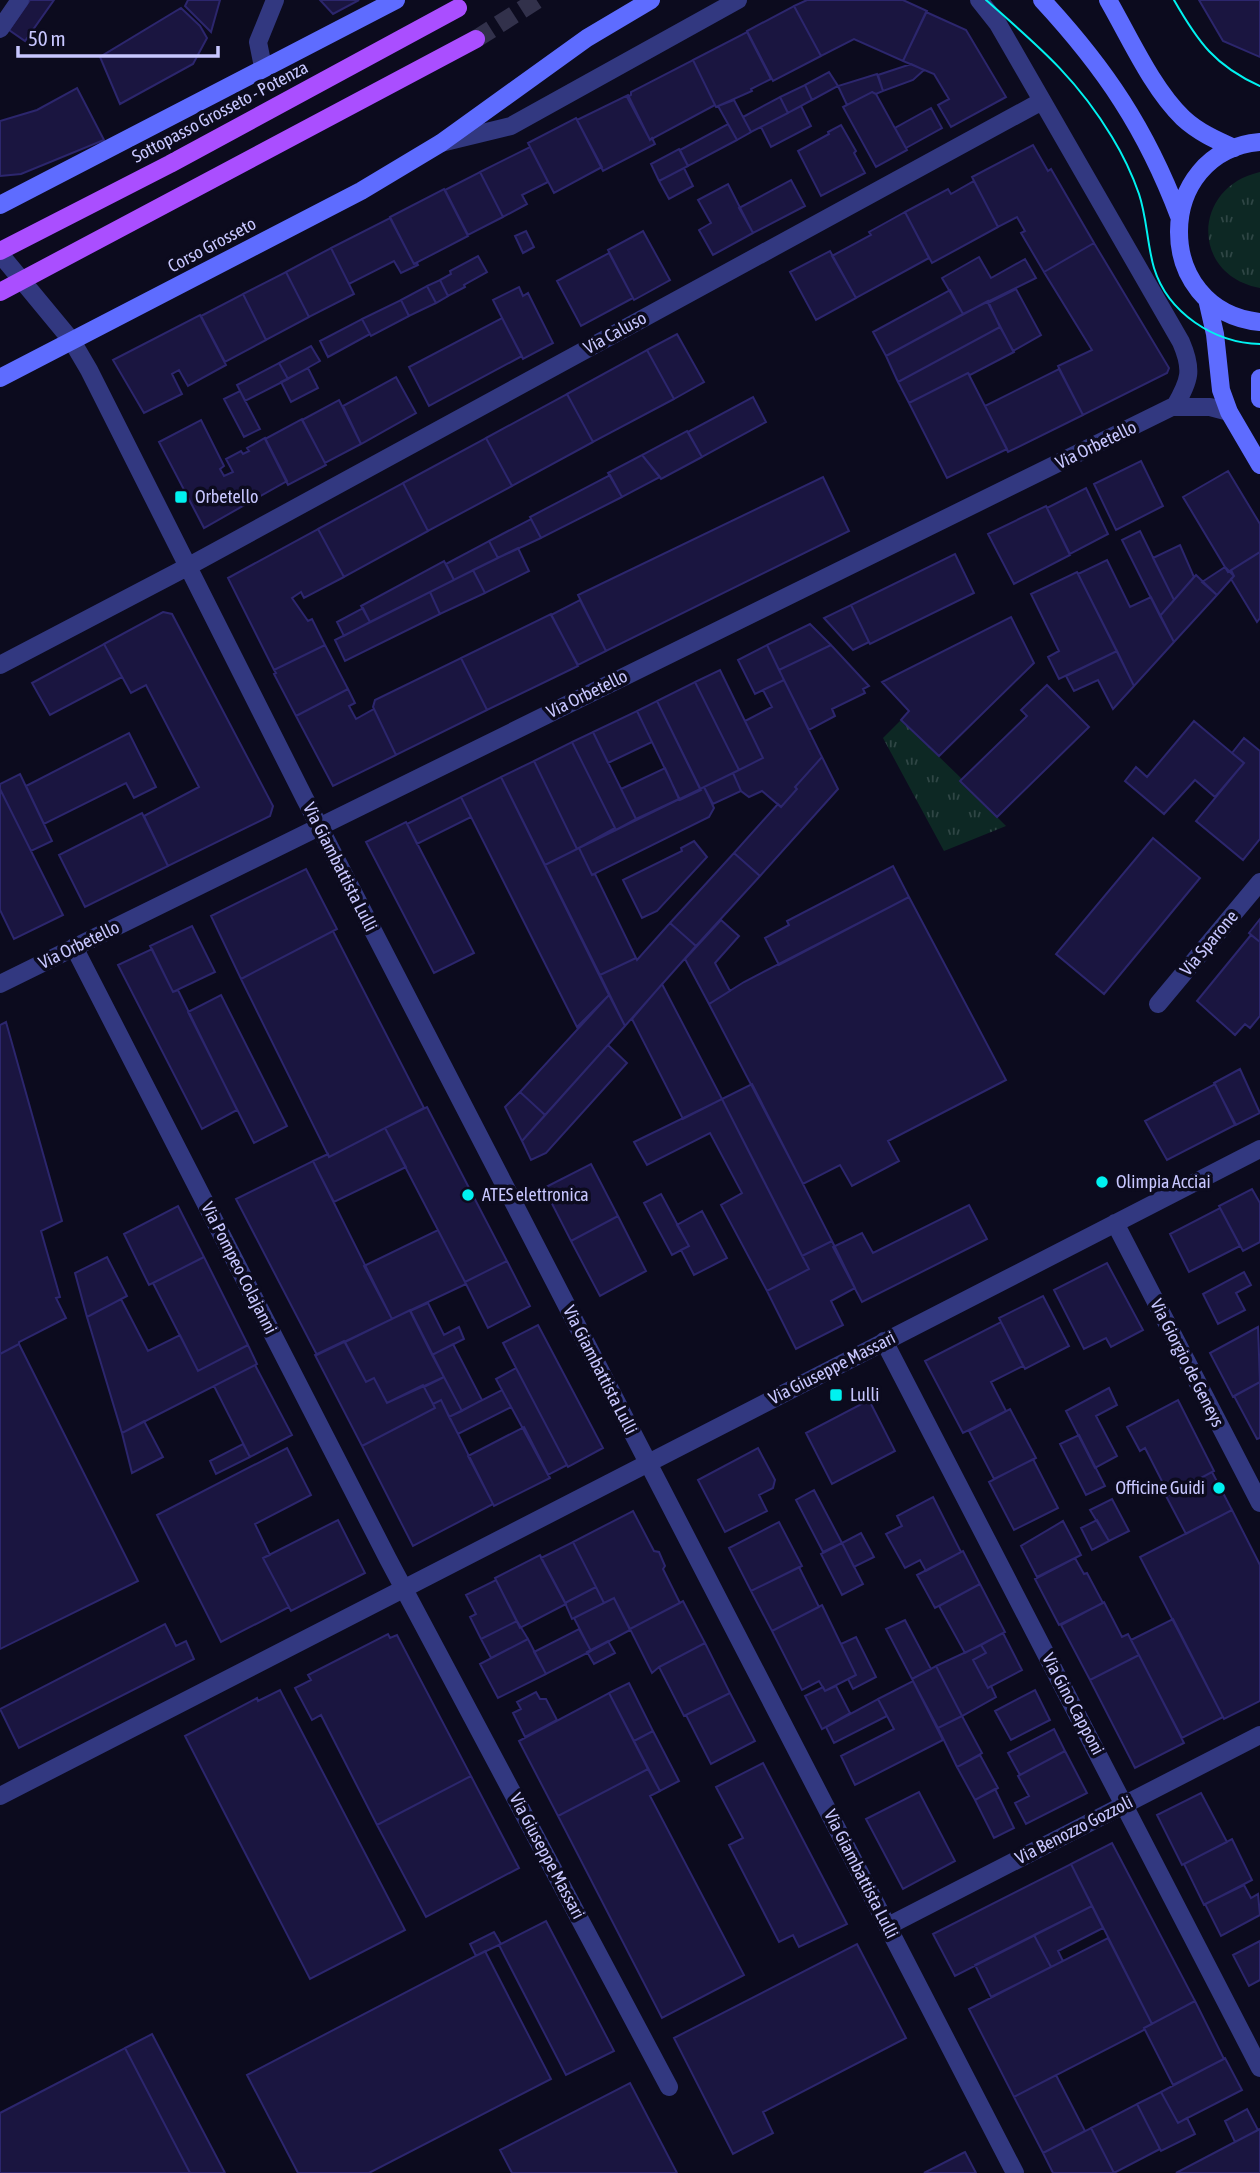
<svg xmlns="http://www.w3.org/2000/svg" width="1260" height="2173" font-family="'Asap Condensed',sans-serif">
  <defs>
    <pattern id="grass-tufts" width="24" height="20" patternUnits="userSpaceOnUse" patternTransform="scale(1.75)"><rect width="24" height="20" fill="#0d2824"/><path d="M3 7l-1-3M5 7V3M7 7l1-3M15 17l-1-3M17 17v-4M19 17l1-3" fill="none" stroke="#2f4645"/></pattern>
  </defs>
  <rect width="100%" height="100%" fill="#0c0b1e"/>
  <path fill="url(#grass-tufts)" d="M1260 172V288C1190 275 1192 187 1260 172Z
    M901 720 962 779 961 781 1006 826 944 851 883 738Z"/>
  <path fill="#1a1540" stroke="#2c266d" stroke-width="2" d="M30 0H54L25 41 9 30Z
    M188 0H220L211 32 185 6Z
    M320 0H359L333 14Z
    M807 0H903L927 11 903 61 854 39 821 56 794 6Z
    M1199 0H1260V57L1223 41Z
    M794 6 821 56 773 81 747 31Z
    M181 8 200 26 207 38 193 64 120 104 100 57Z
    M926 12 966 30 1006 97 951 127 938 105 949 99 934 74 903 61Z
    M747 32 771 79 751 89 752 91 716 107 693 60Z
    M693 60 715 105 650 140 627 97 631 95V92Z
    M911 64 924 70 913 80 883 91 878 75Z
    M829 72 838 86 812 100 805 85Z
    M877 74 883 91 876 94 872 92 847 105 838 86Z
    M805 85 812 100 788 113 780 97Z
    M77 88 104 140 21 174 0 176V121L37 110Z
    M872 92 876 94 907 150 876 167 843 107Z
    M628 95 650 140 652 138 655 144 603 171 577 120Z
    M780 97 788 113 751 132 743 117Z
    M734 100 751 132 737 140 718 106Z
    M801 106 811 126 771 147 761 127Z
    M931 108 942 128 906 148 895 128Z
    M576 118 602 167 554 193 528 143Z
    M728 124 737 140 688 166 680 150Z
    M841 125 856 151 854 153 865 173 821 196 798 151 829 134 828 132Z
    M1033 145 1048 171 1051 169 1094 243 1044 272 1021 233 1025 231 1017 217 998 227 972 177Z
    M530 147 548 182 522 195 527 204 503 217 480 172Z
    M679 149 688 166 659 181 651 164Z
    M684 168 693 186 669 199 659 181Z
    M480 172 503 217 468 235 445 190Z
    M791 180 805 206 753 233 739 208Z
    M974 181 998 227 932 263 905 212 948 189 951 194Z
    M728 184 753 233 713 255 699 230 711 223 698 200Z
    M444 189 468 236 414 264 390 217Z
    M905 212 929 258 856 298 832 256 871 235 869 232Z
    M390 218 414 264 417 263 418 265 401 273 394 261 349 284 331 248Z
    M526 231 534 247 523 253 515 236Z
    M643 231 670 280 634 300 608 250Z
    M1094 243 1169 368 1167 373 1083 415 1058 366 1092 350 1044 272Z
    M331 248 354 294 309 317 286 272Z
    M830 251 856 298 816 320 790 272Z
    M609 253 633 298 581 326 557 281Z
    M478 256 487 272 464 285 465 287 448 296 440 280 451 274 450 271Z
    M979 257 991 278 1025 259 1036 278 963 314 942 278Z
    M286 272 309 317 266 340 243 294Z
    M440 280 448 296 436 303 427 286Z
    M427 286 436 303 409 316 401 300Z
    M519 287 523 296 528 293 553 343 523 359 493 300Z
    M1016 289 1041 335 1013 351 988 303Z
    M950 290 963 314 886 356 873 332Z
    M243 294 266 340 225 362 201 316Z
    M401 300 409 316 371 336 362 319Z
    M988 301 1000 327 898 382 886 356Z
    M200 315 226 365 188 386 179 370 172 374 182 394 144 413 113 360Z
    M502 318 522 356 429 406 409 367Z
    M362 319 370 334 328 357 320 341Z
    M1000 327 1014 352 970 375 968 373 909 403 898 382Z
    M677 334 704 382 674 399 647 350Z
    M311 346 320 361 288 379 279 363Z
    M647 350 674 399 593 442 567 394Z
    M279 363 288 379 245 401 237 385Z
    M308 368 318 388 291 402 281 382Z
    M1059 369 1083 415 1008 452 985 406Z
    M968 373 1007 449 947 478 909 403Z
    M396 377 416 413 361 444 343 406Z
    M240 391 260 429 244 437 224 399Z
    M567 394 593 442 512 486 486 438Z
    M753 397 766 422 702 457 688 432Z
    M339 400 361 444 325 463 302 420Z
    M302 419 326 465 288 485 265 439Z
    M201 420 224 466 220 469 224 476 233 472 226 459 241 451 243 454 249 451 247 448 265 438 287 481 204 528 159 442Z
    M687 431 702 457 661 479 642 455Z
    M486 438 512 486 428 531 403 483Z
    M642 455 660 477 622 497 608 473Z
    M1141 461 1163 506 1116 530 1094 484Z
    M1228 471 1260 524V552L1228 572 1183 497Z
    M610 475 622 497 541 538 530 517Z
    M823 477 849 531 606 651 578 595Z
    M403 483 428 531 344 577 318 529Z
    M1086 488 1108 534 1070 554 1047 508Z
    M1046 506 1070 555 1014 584 988 534Z
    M531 519 541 538 498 558 489 541Z
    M318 529 344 577 304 598 301 592 292 598 308 621 312 619 325 645 274 670 228 578Z
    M1140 531 1174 600 1160 616 1122 540Z
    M489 541 498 558 454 580 446 564Z
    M1180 545 1194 577 1174 600 1153 558Z
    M518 548 529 571 485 593 473 570Z
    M1260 552V618L1257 622 1231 579 1234 576 1231 570Z
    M955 554 974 593 870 644 851 605Z
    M1107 560 1130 607 1151 597 1174 642 1134 686 1078 574Z
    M444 561 454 580 370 622 361 606Z
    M1225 567 1234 576 1217 595 1202 582Z
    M473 570 485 593 440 614 430 592Z
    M1077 572 1117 651 1059 679 1048 657 1059 651 1031 594Z
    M1196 575 1217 595 1174 642 1160 616Z
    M430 592 440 614 345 661 335 640Z
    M580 600 606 651 578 665 551 615Z
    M851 605 869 642 853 650 824 618Z
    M363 608 370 622 344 636 337 622Z
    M163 612 172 614 273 806 270 816 168 866 144 816 199 787 146 685 131 693 104 644Z
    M551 614 578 666 487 710 461 658Z
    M1011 617 1034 663 939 756 901 720 909 711 882 682Z
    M810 624 831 645 779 670 767 645Z
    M104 644 122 677 50 715 32 683Z
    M325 645 348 689 296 716 274 674 276 673 274 670Z
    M767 645 784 680 755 694 738 660Z
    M831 645 869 686 863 689 865 693 832 709 835 716 809 730 779 670Z
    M1117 651 1134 686 1113 709 1098 680 1074 691 1066 676Z
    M461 658 487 710 396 755 373 707 375 700Z
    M720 670 763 758 739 770 695 682Z
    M784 680 822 757 795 787 797 789 781 807 762 791 749 797 741 791 733 773 763 758 745 721 772 707 763 690Z
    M695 682 739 770 700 789 657 701Z
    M1047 685 1089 727 997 817 960 781 1027 716 1021 710Z
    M348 689 355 703 349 706 356 719 374 709 396 755 333 786 296 716Z
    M657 701 701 790 680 800 637 711Z
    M637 711 652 742 608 763 593 732Z
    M1194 721 1244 763 1215 797 1195 780 1164 814 1125 781 1136 767 1147 777Z
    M593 732 636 819 616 830 572 742Z
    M129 733 156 787 134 798 126 783 44 824 26 786Z
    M1244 738 1260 751V839L1243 860 1196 821 1244 763 1232 753Z
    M572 742 615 828 577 849 534 761Z
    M822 757 838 789 760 876 734 853 778 804 781 807 797 789 795 787Z
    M534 761 577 849 545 865 501 777Z
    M665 768 679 799 636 819 621 789Z
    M733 773 741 791 713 804 704 787Z
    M20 774 52 841 31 851 0 789V784Z
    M501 777 609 995 577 1027 461 797Z
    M704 787 714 808 709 817 592 875 579 848Z
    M0 789 63 915 14 939 0 910Z
    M461 797 471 817 417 844 407 824Z
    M142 813 168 866 85 907 59 855Z
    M406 822 474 953 434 973 366 842Z
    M1153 838 1200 878 1104 994 1056 954Z
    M694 841 707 857 657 911 642 918 623 880 682 851 681 848Z
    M579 848 592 875 595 874 636 958 600 975 545 865Z
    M734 853 760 876 696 946 670 923Z
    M893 866 909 897 779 965 765 938 789 925 787 921Z
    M306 869 337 929 241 979 211 916Z
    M909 897 1006 1080 888 1141 899 1161 852 1186 840 1165 803 1184 709 1004 744 982Z
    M1260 919V942L1249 933Z
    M721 920 739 936 715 963 730 991 709 1004 685 959Z
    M670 923 696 946 625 1026 600 975 636 958 637 960Z
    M192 926 215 972 173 992 150 946Z
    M333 931 424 1108 329 1157 241 979Z
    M1251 935 1260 942V1016L1250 1028 1245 1024 1235 1035 1197 1001Z
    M152 949 173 992 178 990 237 1110 202 1129 118 965Z
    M662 984 722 1099 683 1119 632 1019Z
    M221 995 287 1126 254 1143 188 1012Z
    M609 995 625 1026 545 1115 520 1092Z
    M6 1022 62 1221 41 1231 60 1297 56 1298 66 1318 19 1342V1344L0 1354V1025Z
    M608 1045 627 1063 546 1153 531 1160 522 1141Z
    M1240 1069 1260 1113 1236 1125 1214 1083Z
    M752 1084 832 1241 802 1256 722 1099Z
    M1215 1084 1235 1125 1167 1160 1145 1121Z
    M520 1092 545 1115 522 1141 505 1107Z
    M722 1099 809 1269 767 1291 721 1205 742 1193 710 1133 647 1165 634 1142Z
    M427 1107 507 1261 465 1282 385 1128Z
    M385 1128 406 1167 334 1202 313 1161 328 1154 329 1157Z
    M313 1161 392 1319 317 1355 236 1199Z
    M591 1164 618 1216 571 1241 544 1188Z
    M1252 1189 1260 1203V1242L1243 1251 1219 1206Z
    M661 1194 689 1246 672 1255 644 1203Z
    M969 1205 987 1239 862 1302 833 1247 862 1233 873 1253Z
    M178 1206 204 1257 149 1285 124 1234Z
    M1220 1208 1240 1246 1189 1272 1170 1234Z
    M702 1211 727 1258 694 1275 681 1250 689 1246 677 1225Z
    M618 1216 646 1271 600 1296 571 1241Z
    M438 1230 466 1284 392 1319 364 1266Z
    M832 1241 855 1288 831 1301 843 1325 796 1349 767 1291 809 1269 802 1256Z
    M107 1257 127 1296 87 1317 75 1273Z
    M204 1257 248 1345 198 1371 153 1283Z
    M507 1261 530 1306 488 1328 465 1282Z
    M1107 1263 1143 1330 1111 1347 1106 1338 1084 1349 1054 1290Z
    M1244 1272 1251 1285 1236 1293 1245 1310 1218 1324 1203 1294Z
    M1043 1296 1069 1346 1025 1369 999 1318Z
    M121 1299 148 1351 180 1335 198 1371 248 1345 257 1364 122 1433 87 1317Z
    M428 1303 444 1335 459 1327 464 1339 432 1355 410 1311Z
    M410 1310 444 1377 387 1403 374 1378 366 1382 345 1342Z
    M1001 1322 1023 1366 991 1382 1006 1411 963 1433 925 1361Z
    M538 1325 603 1448 568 1467 503 1343Z
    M1258 1327 1260 1382 1233 1397 1210 1353Z
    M344 1341 366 1382 374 1378 387 1403 423 1385 435 1408 362 1446 315 1355Z
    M19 1344 138 1581 0 1649V1354Z
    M453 1344 482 1400 462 1411 432 1355Z
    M255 1365 292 1435 250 1457 214 1386Z
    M516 1368 567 1465 548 1475 496 1379Z
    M444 1377 462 1411 449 1417 441 1400 433 1404 424 1387Z
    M1260 1382V1438L1257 1439 1234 1396Z
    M1109 1388 1117 1405 1096 1416 1117 1456 1095 1468 1066 1411Z
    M502 1390 511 1407 458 1434 449 1417Z
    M441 1400 493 1504 413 1546 362 1446 435 1408 433 1404Z
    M869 1400 895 1451 832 1484 806 1433Z
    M1178 1400 1214 1471 1169 1495 1145 1448 1140 1451 1127 1427Z
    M1010 1409 1036 1458 994 1479 969 1431Z
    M144 1421 163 1457 132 1473 122 1433Z
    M524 1427 550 1478 494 1506 468 1456Z
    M1079 1435 1105 1486 1086 1495 1060 1444Z
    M243 1444 250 1457 216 1474 210 1461Z
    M287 1448 311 1495 255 1524 270 1555 263 1558 289 1607 221 1642 157 1515Z
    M758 1448 775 1480 773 1488 759 1495 767 1511 725 1532 698 1480Z
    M1033 1459 1058 1508 1014 1530 989 1482Z
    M1212 1472 1232 1510 1186 1534 1165 1494 1168 1493 1169 1495Z
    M814 1490 842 1543 823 1552 796 1500Z
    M933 1497 961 1552 926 1571 920 1560 905 1568 886 1534 902 1526 897 1516Z
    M1112 1499 1129 1531 1109 1541 1090 1510Z
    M1232 1510 1260 1565V1701L1224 1719 1140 1557Z
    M633 1511 654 1551 659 1552 665 1566 663 1569 680 1603 630 1629 614 1598 604 1603 573 1542Z
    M338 1520 365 1573 291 1611 263 1558Z
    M1097 1520 1109 1541 1092 1550 1081 1528Z
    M1063 1521 1081 1555 1037 1577 1021 1546Z
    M779 1522 802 1566 751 1591 729 1548Z
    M861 1533 874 1557 854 1567 842 1543Z
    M573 1542 596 1587 565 1603 541 1558Z
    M842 1543 863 1584 842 1595 821 1554Z
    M963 1551 980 1584 935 1608 917 1575Z
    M540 1555 566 1604 520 1628 495 1578Z
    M1075 1558 1084 1574 1087 1573 1103 1603 1059 1625 1035 1579Z
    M799 1567 819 1607 772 1631 751 1591Z
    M496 1580 517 1621 481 1639 470 1617 476 1614 466 1595Z
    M980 1584 1005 1632 965 1653 939 1606Z
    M596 1587 604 1603 572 1619 565 1603Z
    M614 1598 630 1630 591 1651 574 1618Z
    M683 1601 705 1643 659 1667 652 1673 630 1629Z
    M1104 1602 1122 1637 1128 1634 1139 1655 1090 1680 1061 1625Z
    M822 1605 856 1675 825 1691 819 1681 802 1690 772 1631Z
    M1173 1619 1223 1717 1182 1738 1131 1640Z
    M905 1620 931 1669 912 1679 886 1629Z
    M517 1621 528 1639 491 1658 481 1639Z
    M165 1624 176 1646 186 1641 194 1659 19 1748 0 1709Z
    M579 1629 591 1651 546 1674 534 1652Z
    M1003 1633 1022 1670 988 1688 973 1660 986 1653 981 1645Z
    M388 1634 390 1638 397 1635 471 1776 377 1825 321 1715 312 1720 295 1688 311 1680 308 1675Z
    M856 1637 876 1677 853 1689 848 1679 856 1675 841 1644Z
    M528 1639 546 1674 498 1698 480 1664Z
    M608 1641 615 1653 594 1664 587 1652Z
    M705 1643 730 1693 684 1716 659 1667Z
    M981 1645 986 1653 973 1660 988 1688 991 1686 996 1697 962 1716 936 1666Z
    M1139 1655 1184 1743 1135 1768 1090 1680Z
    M936 1666 962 1716 938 1728 912 1679Z
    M913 1681 943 1740 855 1785 841 1756 894 1729 878 1699Z
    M629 1683 653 1731 634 1741 609 1693Z
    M836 1686 850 1713 822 1729 805 1696 823 1687 825 1691Z
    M280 1690 405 1930 310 1979 185 1736 257 1698 258 1701Z
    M1035 1690 1050 1720 1011 1740 995 1711Z
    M536 1692 540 1699H546L557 1720 525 1737 513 1713 521 1709 517 1702Z
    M609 1693 648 1769 558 1816 519 1741Z
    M730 1693 755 1741 711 1764 686 1715Z
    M878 1699 887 1716 834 1743 826 1727Z
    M962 1716 982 1753 957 1767 938 1728Z
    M1054 1729 1065 1751 1020 1775 1008 1753Z
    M653 1731 679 1781 660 1791 634 1741Z
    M1065 1751 1087 1793 1026 1824 1015 1803 1029 1796 1018 1776Z
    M980 1755 998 1788 975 1800 957 1767Z
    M763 1763 847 1924 799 1947 793 1935 779 1942 729 1845 743 1838 716 1787Z
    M648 1769 660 1791 650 1796 744 1975 662 2018 558 1816Z
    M471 1776 519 1868 426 1917 377 1825Z
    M995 1789 1014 1828 994 1838 975 1800Z
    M919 1792 955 1861 903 1889 866 1819Z
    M1201 1793 1227 1842 1182 1865 1157 1815Z
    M1232 1839 1252 1880 1204 1905 1184 1864Z
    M1112 1843 1195 2001 1152 2024 1071 1864Z
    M1071 1864 1092 1906 955 1976 933 1934Z
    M1244 1885 1251 1898 1258 1894 1260 1915 1221 1936 1205 1904Z
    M1092 1906 1103 1928 1058 1951 1063 1961 1051 1967 1034 1935Z
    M546 1921 614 2051 566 2075 499 1945Z
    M494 1932 501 1944 476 1956 470 1944Z
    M1034 1935 1051 1967 991 1997 975 1965Z
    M1108 1938 1152 2024 1144 2028V2030L1014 2097 969 2009Z
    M1260 1941V1980L1249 1986 1233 1955Z
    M857 1944 906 2038 763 2112 773 2133 733 2154 674 2038Z
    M485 1951 551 2079 369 2173H298L247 2075Z
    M1195 2001 1224 2059 1173 2085 1144 2028Z
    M152 2034 225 2173H190L125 2048Z
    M125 2048 190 2173H0V2113Z
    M1225 2058 1242 2090 1178 2123 1161 2092Z
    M1056 2075 1085 2131 1043 2153 1014 2097Z
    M630 2083 677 2173H512L500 2150Z
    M1161 2092 1178 2123 1187 2118 1195 2134 1161 2151 1137 2104Z
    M1137 2104 1160 2149 1114 2173 1091 2128Z
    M1247 2109 1258 2130 1235 2142 1225 2121Z
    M1091 2128 1114 2173H1053L1043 2153Z
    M1260 2129V2173H1176L1235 2142Z
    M965 2152 976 2173H924L963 2153Z"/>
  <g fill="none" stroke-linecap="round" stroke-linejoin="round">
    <path stroke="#32314b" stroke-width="18" stroke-dasharray="18 9" stroke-linecap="butt" d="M476 39 537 0"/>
    <path stroke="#323880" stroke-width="18" d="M979 0 998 24 1181 342C1193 370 1190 380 1175 406
      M0 29 20 0
      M263 67 258 42 275 0
      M441 143 511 126 738 0
      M0 254 72 341 89 370 305 799 1015 2173
      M0 665 189 566 1042 101
      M74 947 388 1559 669 2087
      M0 984 1172 407H1210L1229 412
      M1158 1004 1260 882
      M1115 1223 1260 1503
      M884 1341 1260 2068
      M0 1796 1260 1149
      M888 1926 1260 1735"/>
    <path stroke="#5e6cff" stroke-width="18" d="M1042 0C1105 68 1146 129 1179 216
      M1108 0C1130 38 1152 88 1183 118 1198 132 1216 140 1234 148
      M1260 142C1153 151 1151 311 1260 322
      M0 205 396 0
      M1207 299 1215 334 1221 390 1229 412 1260 465
      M0 378 361 191 441 143 587 38 651 0
      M1260 378V399"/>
    <path stroke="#aa4eff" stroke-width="18" d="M0 251 170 164 458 8
      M0 292 476 39"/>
    <path stroke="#00f2f0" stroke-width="2" d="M986 0C1037 45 1076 77 1112 137 1123 155 1132 174 1139 194 1147 218 1147 244 1154 268 1168 313 1214 343 1260 344
      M1174 0C1198 42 1215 66 1260 86"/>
  </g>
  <g fill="#00f2f0" stroke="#0c0b1e" stroke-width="2.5">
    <rect x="174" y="490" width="14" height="14" rx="3.5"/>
    <circle cx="1102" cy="1182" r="7"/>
    <circle cx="468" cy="1195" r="7"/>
    <rect x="829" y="1388" width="14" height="14" rx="3.5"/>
    <circle cx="1219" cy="1488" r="7"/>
  </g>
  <g text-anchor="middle" stroke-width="7" stroke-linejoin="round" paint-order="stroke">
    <g font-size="18" fill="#c8c7ff" stroke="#0c0b1e">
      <text transform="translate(220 112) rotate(-28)" y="6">Sottopasso Grosseto - Potenza</text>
      <text transform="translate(212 245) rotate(-28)" y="6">Corso Grosseto</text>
      <text transform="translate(615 333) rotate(-29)" y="6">Via Caluso</text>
      <text transform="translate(1096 445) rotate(-26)" y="6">Via Orbetello</text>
      <text transform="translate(587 694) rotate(-26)" y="6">Via Orbetello</text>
      <text transform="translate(340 867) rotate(63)" y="6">Via Giambattista Lulli</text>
      <text transform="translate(1209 943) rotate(-50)" y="6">Via Sparone</text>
      <text transform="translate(79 945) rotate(-26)" y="6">Via Orbetello</text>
      <text transform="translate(239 1268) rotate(63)" y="6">Via Pompeo Colajanni</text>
      <text transform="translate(1187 1363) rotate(63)" y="6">Via Giorgio de Geneys</text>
      <text transform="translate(832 1368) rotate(-27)" y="6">Via Giuseppe Massari</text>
      <text transform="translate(600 1370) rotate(63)" y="6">Via Giambattista Lulli</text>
      <text transform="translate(1073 1704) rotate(62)" y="6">Via Gino Capponi</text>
      <text transform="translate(1074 1830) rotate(-27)" y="6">Via Benozzo Gozzoli</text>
      <text transform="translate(547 1856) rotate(62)" y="6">Via Giuseppe Massari</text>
      <text transform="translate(861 1874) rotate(63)" y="6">Via Giambattista Lulli</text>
    </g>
    <g font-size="18" fill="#c8c7ff" stroke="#0c0b1e" text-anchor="start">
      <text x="195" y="503">Orbetello</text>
      <text x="1116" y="1188">Olimpia Acciai</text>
      <text x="482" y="1201">ATES elettronica</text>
      <text x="850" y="1401">Lulli</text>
      <text x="1205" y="1494" text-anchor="end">Officine Guidi</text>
    </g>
  </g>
  <path d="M18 46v10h200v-10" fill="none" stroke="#c8c7ff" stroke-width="3.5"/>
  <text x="28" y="46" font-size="21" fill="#c8c7ff" stroke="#0c0b1e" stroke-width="5" paint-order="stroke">50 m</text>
</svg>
